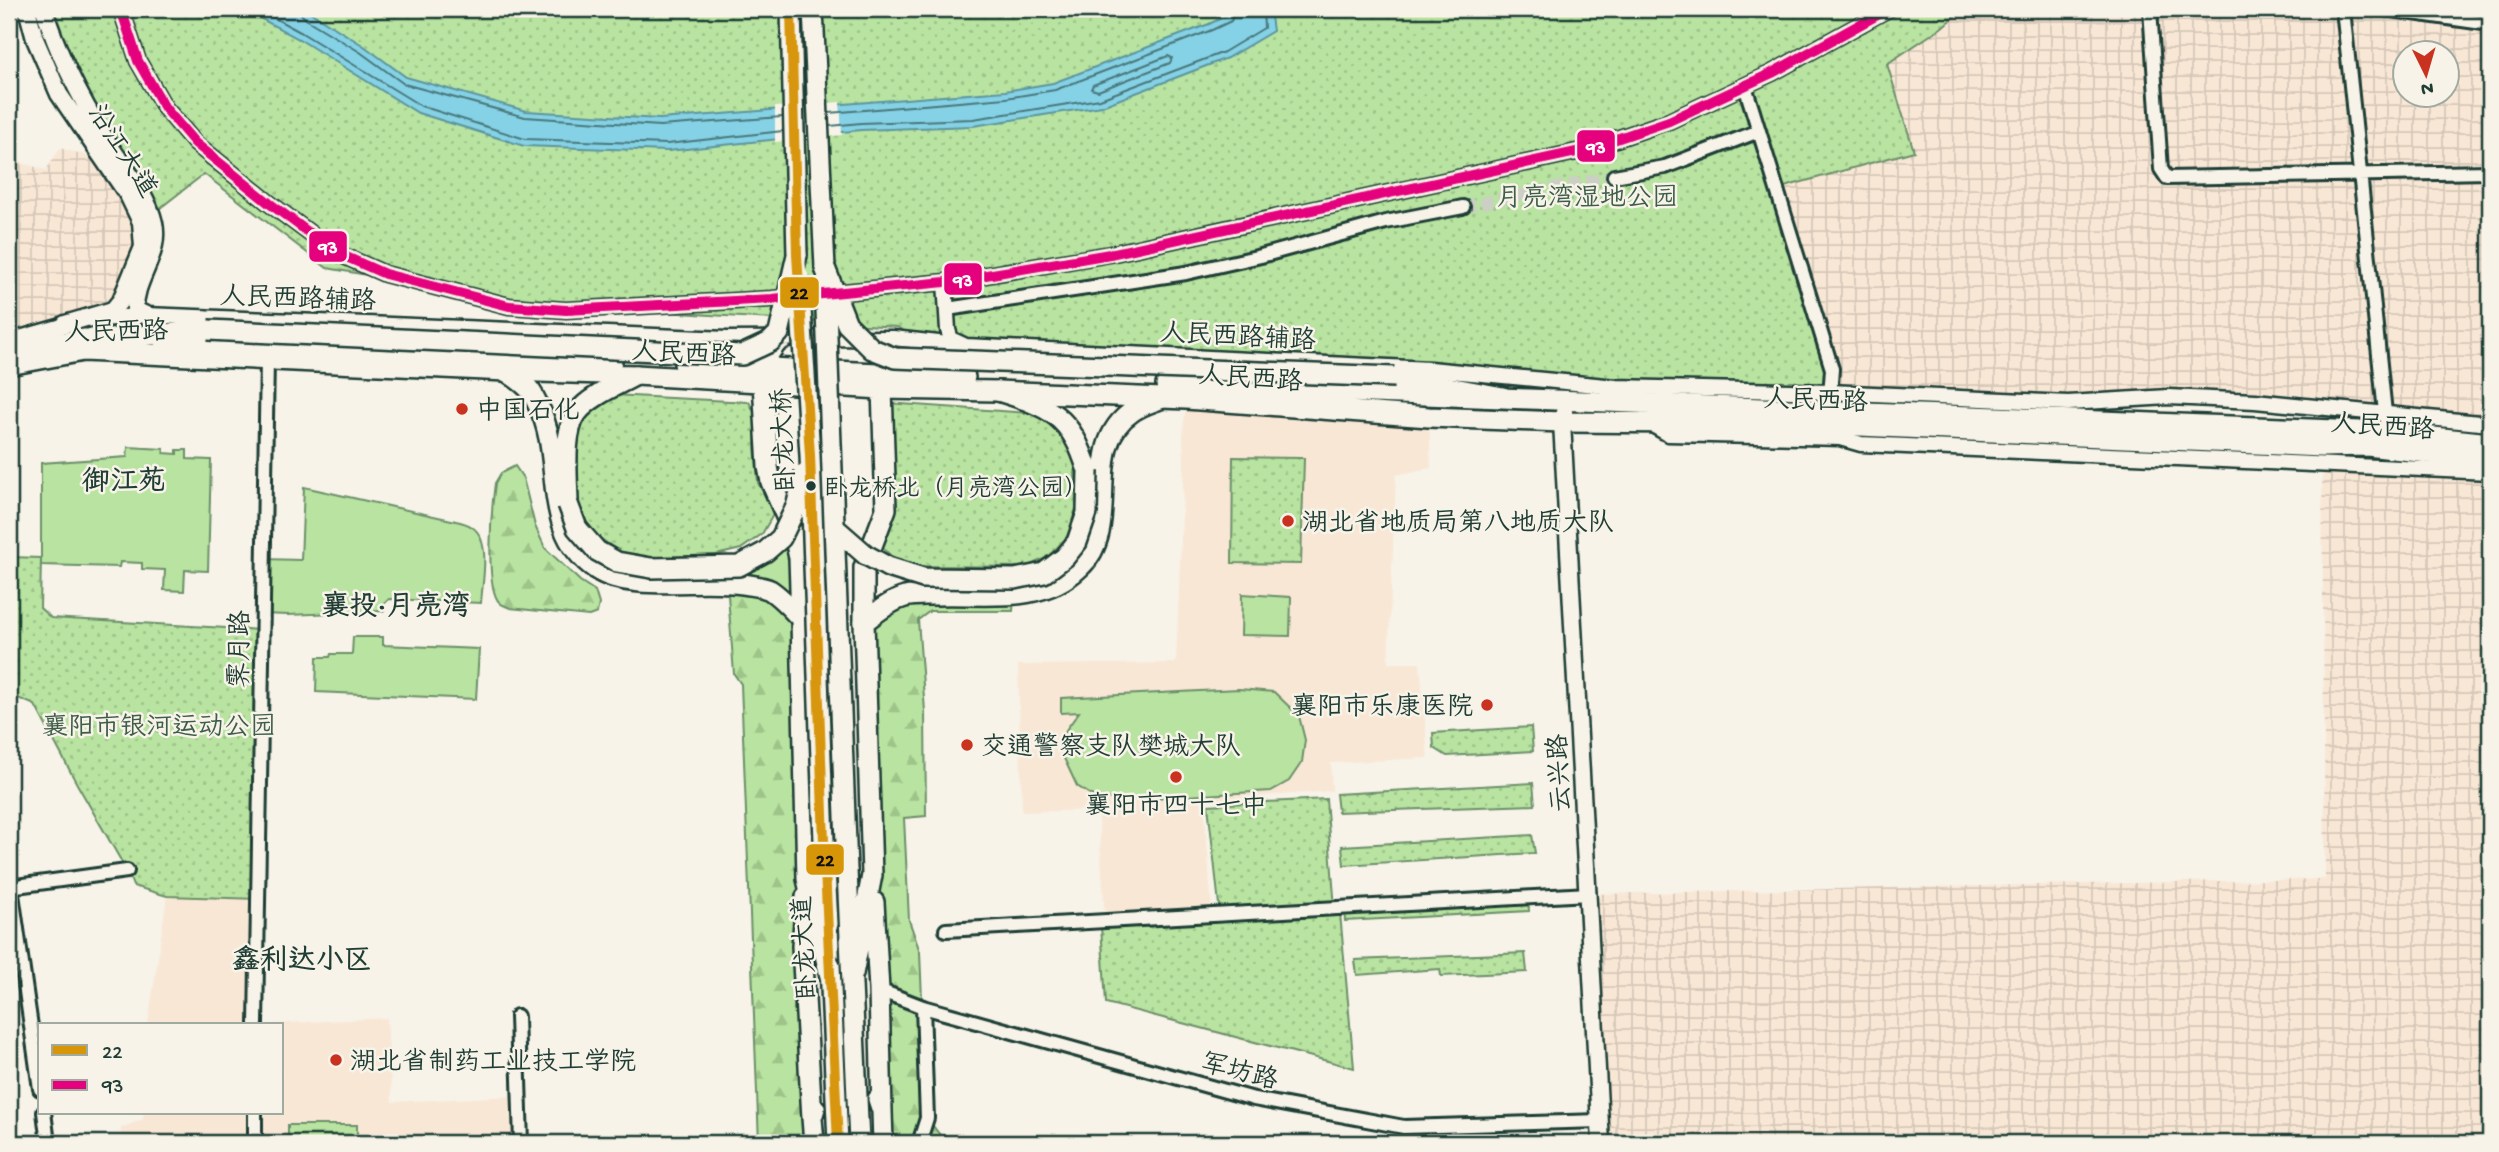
<svg xmlns="http://www.w3.org/2000/svg" width="2499" height="1152" font-family="'Gochi Hand','LXGW WenKai TC',sans-serif">
  <defs>
    <pattern id="industrial-grid" width="8" height="8" patternUnits="userSpaceOnUse" patternTransform="scale(1.75)"><rect width="8" height="8" fill="#f9e7d6"/><path d="M0 4h8M4 0v8" fill="none" stroke="#d5c7b8"/></pattern>
    <pattern id="forest-firs" width="22" height="20" patternUnits="userSpaceOnUse" patternTransform="scale(1.75)"><rect width="22" height="20" fill="#b8e3a0"/><path d="M5 1l3.5 6h-7zM16 11l3.5 6h-7z" fill="#9ec48a"/></pattern>
    <pattern id="park-dots" width="8" height="8" patternUnits="userSpaceOnUse" patternTransform="scale(1.75)"><rect width="8" height="8" fill="#b8e3a0"/><path d="M2 2h.1M6 6h.1" fill="none" stroke="#9ec48a" stroke-width="1.8" stroke-linecap="round"/></pattern>
  </defs>
  <rect width="100%" height="100%" fill="#f7f3e8"/>
  <filter id="ink" filterUnits="userSpaceOnUse"><feTurbulence type="fractalNoise" baseFrequency=".0143" numOctaves="2"/><feDisplacementMap in="SourceGraphic" scale="14" xChannelSelector="R" yChannelSelector="G"/><feConvolveMatrix kernelMatrix="1 2 1 2 8 2 1 2 1" color-interpolation-filters="sRGB"/></filter>
  <g filter="url(#ink)">
    <path fill="#f9e7d6" d="M1186 399 1429 417 1431 468 1396 475 1388 663H1420L1428 758 1331 763 1332 791 1204 801 1212 913 1105 919 1098 810 1022 812 1018 665 1176 663 1184 464 1183 436Z
      M167 896 258 899 256 1024H148Z
      M387 1018 392 1102 514 1096 517 1143H120L121 1128 143 1119V1112H282V1024H266Z"/>
    <path fill="url(#industrial-grid)" fill-rule="evenodd" d="M1963 9H2490V424L2255 401 2068 403 1830 392 1777 189 1914 151 1887 64 1941 28ZM2404 52H2446V94H2404Z
      M60 148 103 160 128 195 143 247 121 300 9 341V159L46 170Z
      M2322 464 2482 471 2490 834V1143H1816V1139L1730 1143H1601L1589 894 2325 879Z"/>
    <path fill="#b8e3a0" stroke="#6c906a" stroke-width="2" d="M128 447 164 449V453L177 454V450H187V459L211 460 208 571 185 570 184 591 164 590 165 570 142 569V563L120 562 119 567 41 565V463L127 457Z
      M304 487 456 521C461 522 468 524 472 527 492 540 482 583 481 603L389 599 384 604V611L288 615 262 614 263 559 301 560Z
      M786 547 793 562 792 597C770 578 761 577 732 575 754 571 769 561 786 547Z
      M1242 594 1291 597 1290 636 1241 635Z
      M353 637H383V645L479 649 476 699 316 692 317 657H330L331 654H352Z
      M1239 689 1274 692 1299 716 1305 740 1302 762 1289 781 1271 791 1118 800 1093 796 1077 786 1062 754 1066 730 1079 712 1061 713V698Z
      M288 1125H357V1143H288Z"/>
    <path fill="url(#forest-firs)" stroke="#6c906a" stroke-width="2" d="M515 466 523 478 535 526 545 548 580 581 595 591 599 604 597 613 589 616 510 608C507 606 503 606 500 603 484 589 492 505 495 483L501 473Z
      M732 581 767 588 801 619 814 1143H759L741 684 734 674 728 595Z
      M1014 595 1013 611H930L918 620 925 711 926 816 904 818 909 920 920 952 927 1118 943 1139V1143H883L864 622 884 607Z"/>
    <path fill="url(#park-dots)" stroke="#6c906a" stroke-width="2" d="M36 9H1963L1941 28 1887 64 1914 151 1777 189 1832 369 1830 392 920 341 897 327 602 308 566 310 327 268 204 174 146 219 41 34Z
      M612 395 749 402 757 417 755 445 758 483 774 513 762 534 741 549 716 555 643 558 618 551 593 533 576 503 578 438 582 417Z
      M887 403 1042 414 1068 438 1075 466 1076 508 1067 537 1048 557 1026 567 923 566 897 562 881 546Z
      M1233 457 1304 458 1301 564 1232 563Z
      M9 557 41 558 40 608 51 618 261 630 258 899 167 896 133 886 127 871 77 784 35 705 13 696 9 689Z
      M1531 727 1533 751 1447 756 1434 748 1433 733Z
      M1533 783 1535 805 1338 812 1336 794Z
      M1326 799 1335 908 1220 914 1208 805Z
      M1532 835 1535 853 1344 865 1342 846Z
      M1528 897 1529 911 1345 921 1344 908Z
      M1340 913 1354 1068 1106 1003 1101 926Z
      M1525 953 1527 972 1441 976 1440 969 1357 975 1355 960Z"/>
    <path fill="#85d1e5" stroke="#5c969e" stroke-width="2" d="M243 9H305L364 46 406 77 526 111 660 119 1005 91 1053 83 1209 24 1226 16 1230 9H1270L1273 31 1227 58 1102 106 973 126 861 130 668 151 524 146 418 113 299 39Z"/>
    <path fill="#f7f3e8" d="M840 102 842 135 775 142V107Z"/>
    <g fill="none" stroke-linecap="round" stroke-linejoin="round">
      <path stroke="#48787b" stroke-width="2" d="M258 9 302 33 421 106 525 139 667 144 783 131
        M301 9V14L307 20 360 52 404 84 525 117 660 126 782 117
        M1168 56 1172 58 1170 63 1098 91 1091 89 1093 85Z
        M829 113 1006 98 1055 90 1212 30 1231 21 1236 9
        M830 126 861 123 973 119 1100 99 1224 52 1264 28 1263 9"/>
      <path stroke="#cccfc4" stroke-width="12" stroke-dasharray="12 6" stroke-linecap="butt" d="M1463 207 1614 176"/>
      <g stroke="#1f3d34" stroke-width="18">
        <path id="minor" d="M2150 9 2161 169 2167 178 2490 172
          M2343 9 2387 432
          M2385 9 2490 24
          M1745 86 1759 131
          M1614 176 1665 167 1759 131 1832 369 1829 410
          M947 309 1186 273 1261 256 1386 222 1463 207
          M9 887 127 871
          M11 887 40 1089
          M946 930 1589 894
          M879 990 923 1007 1254 1099 1404 1127 1600 1121
          M517 1016 521 1143
          M256 1024 267 360
          M44 1112 48 1143
          M255 1143V1112
          M919 1143 927 1118 923 1007"/>
      </g>
      <g stroke="#1f3d34" stroke-width="19">
        <path id="tertiary" d="M121 9 138 61 165 108 195 143 269 203 335 252 385 274 509 306 566 310 772 299 945 282 1110 254 1581 151 1669 121 1772 73 1888 9
          M945 282 948 330 951 339 966 346 1430 369 1437 372
          M93 320 146 315 727 339 893 338 966 346
          M9 341 73 323
          M762 368 778 345 787 339
          M1430 369 1616 387 1830 392 2068 403 2169 397 2255 401 2490 424
          M1649 423 1668 434 1840 438 1861 444 2490 472"/>
      </g>
      <g stroke="#1f3d34" stroke-width="21">
        <path id="secondary" d="M27 9 35 39 59 94 128 195 141 222 143 247 121 300 113 310 65 324
          M44 9C58 55 80 98 106 140 122 166 147 192 154 223 161 256 134 278 135 310L146 315
          M1564 412 1562 422 1601 1143"/>
      </g>
      <g stroke="#1f3d34" stroke-width="24">
        <path id="primary" d="M163 340 612 361
          M9 351 85 339H133
          M684 364 965 377
          M9 365 83 351 506 371 636 375 882 389 998 391 1186 399 1429 417 1562 422 1815 424 2321 447 2367 446 2490 460
          M763 383 768 467 771 482 794 535 799 558 801 619
          M1166 385 2387 432 2490 443
          M864 622V567L886 509 882 389"/>
      </g>
      <g stroke="#1f3d34" stroke-width="24">
        <path id="trunk" d="M791 9 797 255
          M813 9 825 268
          M116 338 208 330
          M506 371C513 376 521 381 527 387 532 391 535 399 538 405 566 460 538 530 597 570 632 593 707 576 749 585 756 586 764 587 770 590 782 598 791 608 801 619L807 879 830 976
          M1394 377 1503 397
          M998 391C1050 407 1071 415 1088 471
          M568 504C568 480 562 433 577 413 590 396 618 385 636 375
          M825 869 828 924
          M847 870 859 1143
          M806 897 802 946 812 1118
          M874 902 879 990 882 1111
          M830 965 838 1143
          M853 974 872 875 864 622C876 613 890 601 905 597 914 594 927 595 937 595 986 593 1041 605 1080 567 1125 525 1078 447 1133 411 1142 405 1153 402 1162 398
          M878 1099 882 1111 883 1143
          M814 1143 812 1118 815 1108"/>
      </g>
      <use href="#minor" stroke="#f7f3e8" stroke-width="12"/>
      <use href="#tertiary" stroke="#f7f3e8" stroke-width="14"/>
      <use href="#secondary" stroke="#f7f3e8" stroke-width="16"/>
      <use href="#primary" stroke="#f7f3e8" stroke-width="19"/>
      <use href="#trunk" stroke="#f7f3e8" stroke-width="19"/>
      <g stroke="#1f3d34" stroke-width="24" stroke-linecap="butt">
        <path id="trunk-bridge" d="M825 268 847 324 872 349 895 358 1394 377
          M799 277 810 455 825 869
          M825 283 847 870
          M208 330 742 355 770 342 779 333 797 255
          M568 504 577 528 597 551 617 562 651 568 739 566 765 552 781 538 796 507 805 473
          M835 528 866 555 888 567 923 578 1015 579 1044 573 1065 557 1077 542 1087 513 1088 471"/>
      </g>
      <use href="#trunk-bridge" stroke="#f7f3e8" stroke-width="19"/>
      <g stroke="#f7f3e8" stroke-width="16">
        <path id="bus-1" d="M791 9 797 255 810 455 825 869 838 1143"/>
      </g>
      <g stroke="#f7f3e8" stroke-width="16">
        <path id="bus-2" d="M121 9 138 61 165 108 195 143 269 203 335 252 385 274 509 306 566 310 772 299 945 282 1110 254 1581 151 1669 121 1772 73 1888 9"/>
      </g>
      <use href="#bus-1" stroke="#d79608" stroke-width="10"/>
      <use href="#bus-2" stroke="#e5007d" stroke-width="10"/>
    </g>
  </g>
  <g fill="#c8321e" stroke="#f7f3e8" stroke-width="2.5">
    <circle cx="462" cy="409" r="7"/>
    <circle cx="1288" cy="521" r="7"/>
    <circle cx="1487" cy="705" r="7"/>
    <circle cx="967" cy="745" r="7"/>
    <circle cx="1176" cy="777" r="7"/>
    <circle cx="336" cy="1060" r="7"/>
  </g>
  <circle fill="#1f3d34" stroke="#f7f3e8" stroke-width="2.5" cx="811" cy="486" r="6"/>
  <g text-anchor="middle" stroke-width="5" stroke-linejoin="round" paint-order="stroke">
    <g font-size="24" fill="#1f3d34" stroke="#f7f3e8" text-anchor="start">
      <text x="824" y="495">卧龙桥北（月亮湾公园）</text>
    </g>
    <g font-size="26" fill="#1f3d34" stroke="#f7f3e8">
      <text transform="translate(124 150) rotate(57)" y="9">沿江大道</text>
      <text transform="translate(298 297) rotate(2)" y="9">人民西路辅路</text>
      <text transform="translate(116 330) rotate(-1)" y="9">人民西路</text>
      <text transform="translate(1238 335) rotate(3)" y="9">人民西路辅路</text>
      <text transform="translate(684 352) rotate(3)" y="9">人民西路</text>
      <text transform="translate(1251 377) rotate(4)" y="9">人民西路</text>
      <text transform="translate(1816 399) rotate(2)" y="9">人民西路</text>
      <text transform="translate(2383 425) rotate(4)" y="9">人民西路</text>
      <text transform="translate(782 440) rotate(-93)" y="9">卧龙大桥</text>
      <text transform="translate(238 649) rotate(-89)" y="9">霁月路</text>
      <text transform="translate(1558 773) rotate(-93)" y="9">云兴路</text>
      <text transform="translate(803 948) rotate(-93)" y="9">卧龙大道</text>
      <text transform="translate(1240 1070) rotate(14)" y="9">军坊路</text>
    </g>
    <g font-size="26" fill="#3e5e4a" stroke="#f7f3e8">
      <text x="1587" y="205">月亮湾湿地公园</text>
      <text x="159" y="734">襄阳市银河运动公园</text>
    </g>
    <g font-size="26" fill="#1f3d34" stroke="#f7f3e8" text-anchor="start">
      <text x="476" y="418">中国石化</text>
      <text x="1302" y="530">湖北省地质局第八地质大队</text>
      <text x="1473" y="714" text-anchor="end">襄阳市乐康医院</text>
      <text x="981" y="754">交通警察支队樊城大队</text>
      <text x="1176" y="813" text-anchor="middle">襄阳市四十七中</text>
      <text x="350" y="1069">湖北省制药工业技工学院</text>
    </g>
    <g font-size="28" font-weight="bold" fill="#1f3d34" stroke="#f7f3e8">
      <text x="124" y="489">御江苑</text>
      <text x="396" y="614">襄投·月亮湾</text>
      <text x="302" y="968">鑫利达小区</text>
    </g>
  </g>
  <g stroke="#f7f3e8" stroke-width="2.5">
    <rect x="1576" y="129" width="40" height="34" rx="7" fill="#e5007d"/>
    <rect x="308" y="230" width="40" height="33" rx="7" fill="#e5007d"/>
    <rect x="943" y="262" width="40" height="34" rx="7" fill="#e5007d"/>
    <rect x="779" y="276" width="41" height="33" rx="7" fill="#d79608"/>
    <rect x="805" y="843" width="40" height="33" rx="7" fill="#d79608"/>
  </g>
  <g font-size="19" text-anchor="middle" font-weight="bold" fill="#fff">
    <text x="1596" y="153">93</text>
    <text x="328" y="253">93</text>
    <text x="963" y="286">93</text>
  </g>
  <g font-size="19" text-anchor="middle" font-weight="bold" fill="#111">
    <text x="799" y="299">22</text>
    <text x="825" y="866">22</text>
  </g>
  <rect width="2499" height="1152" fill="none" stroke="#f7f3e8" stroke-width="35"/>
  <rect x="18" y="18" width="2464" height="1117" fill="none" stroke="#1f3d34" stroke-width="2.5" filter="url(#ink)"/>
  <rect x="38" y="1023" width="245" height="91" fill="#f7f3e8" stroke="#a1aaa0" stroke-width="2"/>
  <rect x="52" y="1045" width="35" height="10" fill="#d79608" stroke="#a1aaa0" stroke-width="2"/>
  <text x="102" y="1058" font-size="21" fill="#1f3d34">22</text>
  <rect x="52" y="1080" width="35" height="10" fill="#e5007d" stroke="#a1aaa0" stroke-width="2"/>
  <text x="102" y="1092" font-size="21" fill="#1f3d34">93</text>
  <g transform="translate(2426 74) rotate(175)"><circle r="33" fill="#f7f3e8" stroke="#a1aaa0" stroke-width="2"/>
  <path d="M0-5L12 26L0 18L-12 26Z" fill="#c8321e"/>
  <text y="-10" font-size="19" font-weight="bold" text-anchor="middle" fill="#1f3d34">N</text>
  </g>
</svg>
